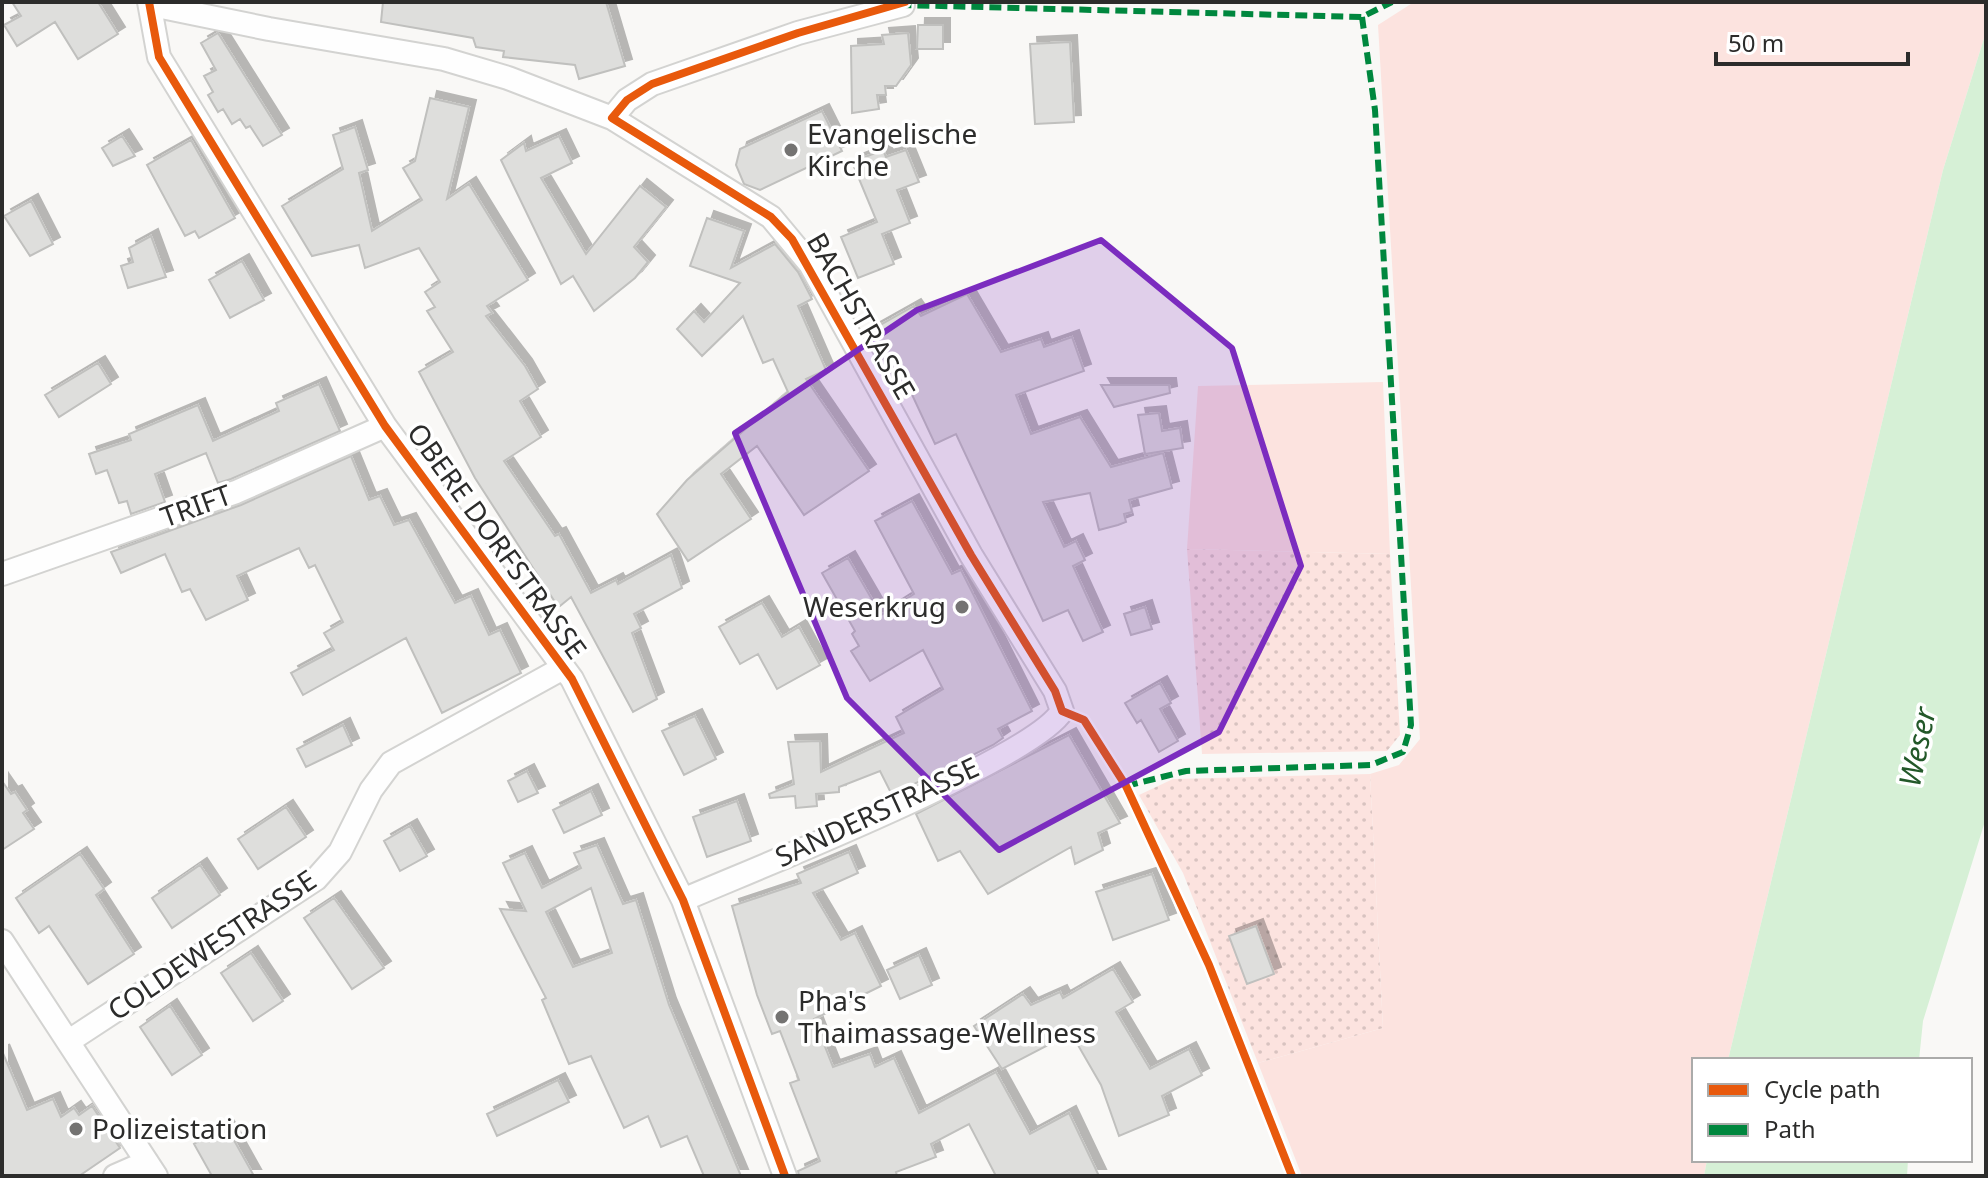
<svg xmlns="http://www.w3.org/2000/svg" width="1988" height="1178" font-family="'Noto Sans',sans-serif">
  <defs>
    <pattern id="garden-dots" width="8" height="8" patternUnits="userSpaceOnUse" patternTransform="scale(2)"><rect width="8" height="8" fill="#fce3df"/><path d="M2 2h.1M6 6h.1" fill="none" stroke="#d8c3c0" stroke-width="1.8" stroke-linecap="round"/></pattern>
    <filter id="shadow"><feDropShadow dx="7" dy="-7" stdDeviation="0" flood-color="#0004"/></filter>
  </defs>
  <rect width="100%" height="100%" fill="#f9f8f6"/>
  <path fill="#fce3df" d="M1414 2H1986V32L1943 170 1728 1060H1694V1160H1707L1704 1176H1302L1258 1063 1383 1028 1370 774 1399 765 1420 739 1378 25Z
    M1383 382 1390 554 1187 549 1198 386Z"/>
  <path fill="url(#garden-dots)" d="M1187 549 1390 554 1400 735 1387 751 1202 754Z
    M1370 774 1383 1028 1258 1063 1183 873 1139 795 1173 779Z"/>
  <path fill="#d6f0d6" d="M1986 32V818L1923 1021 1919 1060H1728L1943 170Z
    M1707 1160H1908L1907 1176H1704Z"/>
  <path fill="#dededc" stroke="#c0c0be" stroke-width="2" fill-rule="evenodd" filter="url(#shadow)" d="M12 2H98L118 34 78 59 55 22 17 46 4 25 21 16Z
    M383 2H606L625 66 579 79 575 65 503 57 504 51 476 47 473 38 381 22Z
    M918 25H943V49H917Z
    M218 33 282 135 263 146 250 126 246 128 240 119 232 124 223 109 218 112 208 95 213 92 204 76 216 70 201 43Z
    M908 33 911 65 896 86H885L886 95H877L879 109 852 113 851 46 884 44 882 35Z
    M1070 42 1074 122 1035 124 1030 44Z
    M430 98 469 107 447 199 469 184 528 280 487 306 492 313 486 316 525 366 538 389 520 401 541 437 504 461 555 536 559 534 591 593 616 580 618 584 671 555 682 588 634 614 641 628 632 633 657 699 633 712 571 597 560 606 555 602 475 478 419 372 453 352 427 311 435 307 425 292 440 282 419 248 365 268 359 245 312 256 282 206 343 169 333 135 355 127 368 170 359 173 372 231 422 200 403 168 415 161Z
    M822 111 842 151 760 190 744 184 736 165 740 149Z
    M122 136 135 156 113 166 102 148Z
    M559 136 572 163 541 178 586 254 640 186 666 207 634 247 648 262 635 278 594 311 573 276 561 284 501 160 524 143 526 151Z
    M191 140 235 218 199 238 195 231 185 236 147 165Z
    M883 150 886 157 906 150 919 182 897 190 910 223 882 234 894 264 858 278 841 237 877 222 852 162Z
    M31 201 53 244 30 256 4 216Z
    M707 218 744 231 731 268 775 244 798 272 812 299 798 306 826 370 806 379 869 471 804 515 757 446 721 474 751 519 688 561 657 514 687 480 788 392 773 359 763 363 743 316 702 356 677 329 694 311 704 322 740 283 690 266Z
    M151 236 166 277 128 288 121 266 133 262 129 248Z
    M242 261 264 300 230 318 209 280Z
    M967 294 1001 352 1041 339 1044 347 1072 337 1084 371 1016 395 1031 434 1080 417 1111 467 1163 453 1172 488 1129 500 1132 512 1124 514 1126 522 1118 525 1099 530 1090 493 1043 502 1064 547 1076 541 1085 560 1073 566 1103 632 1083 641 1068 610 1043 621 956 434 935 444 901 371 893 376 868 332 914 306 921 316Z
    M98 363 111 384 59 417 45 395Z
    M319 384 340 431 231 479 218 483 206 453 155 474 165 502 131 514 127 501 119 503 107 470 96 474 89 454 131 440 129 434 198 405 213 441 279 411 276 403Z
    M1101 385H1169L1170 393 1114 407Z
    M1159 413 1162 431 1180 428 1183 448 1145 454 1138 415Z
    M351 456 369 500 380 496 394 525 409 520 455 603 471 596 489 635 500 630 521 673 442 713 406 638 303 695 291 673 334 650 324 633 343 622 315 565 309 568 299 548 237 576 248 600 206 620 190 589 182 592 165 554 121 573 111 552 241 505Z
    M912 501 952 574 961 570 1032 711 998 729 1003 738 993 745 892 795 880 771 839 787V792L816 794 817 806 796 808 795 796 770 798 769 794 794 784 788 742 820 741 821 772 904 733 896 717 943 689 923 650 870 681 851 651 859 646 852 634 855 631 822 573 848 558 881 615 914 594 875 521Z
    M762 603 782 637 799 627 820 665 777 689 758 654 740 664 719 627Z
    M1145 607 1152 629 1131 635 1124 614Z
    M1160 683 1171 703 1160 709 1178 741 1159 752 1141 720 1137 723 1125 703Z
    M695 716 716 759 684 775 662 731Z
    M343 725 352 745 306 767 297 749Z
    M1069 735 1120 823 1098 833 1103 850 1075 864 1071 847 988 894 960 851 938 861 916 814Z
    M527 771 538 793 518 802 508 781Z
    M2 781 11 794 15 792 27 810 23 813 34 829 2 850Z
    M591 791 602 815 564 833 553 810Z
    M737 801 751 841 707 857 693 817Z
    M286 807 306 837 258 869 238 839Z
    M410 826 427 856 400 871 384 841Z
    M597 845 623 904 636 900 669 1005 741 1176H704L687 1136 661 1147 648 1116 624 1128 591 1056 569 1064 542 1000 546 998 500 909 526 911 503 863 525 853 542 888 581 868 574 853ZM591 888 612 953 573 967 546 912Z
    M849 852 858 873 813 893 841 940 855 933 881 986 814 1019 833 1067 870 1054 875 1067 894 1058 919 1113 996 1072 1030 1134 1069 1113 1099 1176H996L969 1124 931 1144 936 1157 896 1172 897 1176H799L798 1171 820 1161 790 1083 799 1080 780 1031 772 1034 757 995 732 906 801 883 797 874Z
    M80 854 104 889 96 895 134 954 88 984 49 926 39 933 16 898Z
    M200 865 220 895 172 928 152 898Z
    M1152 874 1169 920 1113 940 1096 892Z
    M334 898 384 968 352 989 304 918Z
    M1256 926 1274 974 1247 984 1229 936Z
    M251 953 283 1001 253 1021 221 973Z
    M919 955 932 985 900 999 887 970Z
    M1113 969 1133 1002 1116 1012 1150 1069 1189 1049 1202 1075 1162 1096 1169 1115 1119 1136 1101 1085 1071 1033 1002 1069 974 1026 1023 994 1031 1005 1060 992 1063 998Z
    M170 1006 202 1055 172 1075 140 1027Z
    M2 1051 27 1110 53 1099 61 1117 74 1108 79 1115 92 1106 120 1148 79 1176H2Z
    M558 1080 569 1102 497 1136 487 1114Z
    M226 1126 254 1176H212L194 1144Z"/>
  <g fill="none" stroke-linecap="round" stroke-linejoin="round">
    <g stroke="#d3d3d1" stroke-width="26">
      <path id="minor" d="M149 2 159 57 385 426 572 679 683 900 785 1176
        M152 5 269 29 444 59 508 78 612 118 771 217 810 264 971 555 1055 691 1062 711C1034 759 749 871 683 900
        M612 118 627 100 652 84 798 33 903 5
        M2 574 236 492 385 426
        M2 941 156 1176
        M69 1041 316 879 340 852 371 790 391 763 563 668
        M115 1176 147 1162"/>
    </g>
    <use href="#minor" stroke="#fefefe" stroke-width="22"/>
    <path stroke="#00873e" stroke-width="6" stroke-dasharray="12 6" stroke-linecap="butt" d="M905 2 903 5 1362 17 1392 2
      M1126 786 1186 771 1371 765 1403 752 1411 725 1375 110 1362 17"/>
    <g stroke="#fff" stroke-width="13">
      <path id="cycleway" d="M149 2 159 57 385 426 572 679 683 900 785 1176
        M905 2 798 33 652 84 627 100 612 118 771 217 792 239 971 555 1055 691 1062 711 1084 720 1126 786 1209 965 1292 1176"/>
    </g>
    <use href="#cycleway" stroke="#e8590c" stroke-width="8"/>
  </g>
  <path fill="#7b2cbf" fill-opacity="0.2" stroke="#7b2cbf" stroke-width="6" stroke-linejoin="round" d="M1101 240 1232 348 1301 566 1219 732 999 850 847 698 735 433 917 310Z"/>
  <g fill="#747372" stroke="#fff" stroke-width="3">
    <circle cx="791" cy="150" r="8"/>
    <circle cx="962" cy="607" r="8"/>
    <circle cx="782" cy="1017" r="8"/>
    <circle cx="76" cy="1129" r="8"/>
  </g>
  <g text-anchor="middle" stroke-width="7" stroke-linejoin="round" paint-order="stroke">
    <g font-size="28" fill="#2c2c2b" stroke="#fff" text-anchor="start">
      <text x="807" y="144">Evangelische<tspan x="807" dy="32">Kirche</tspan></text>
      <text x="946" y="617" text-anchor="end">Weserkrug</text>
      <text x="798" y="1011">Pha's<tspan x="798" dy="32">Thaimassage-Wellness</tspan></text>
      <text x="92" y="1139">Polizeistation</text>
    </g>
    <g font-size="28" fill="#2c2c2b" stroke="#fff">
      <text transform="translate(861 316) rotate(60)" y="10">BACHSTRASSE</text>
      <text transform="translate(196 506) rotate(-20)" y="10">TRIFT</text>
      <text transform="translate(497 541) rotate(54)" y="10">OBERE DORFSTRASSE</text>
      <text transform="translate(877 812) rotate(-25)" y="10">SANDERSTRASSE</text>
      <text transform="translate(212 945) rotate(-34)" y="10">COLDEWESTRASSE</text>
    </g>
    <g font-size="30" font-style="italic" fill="#235829" stroke="#fff">
      <text transform="translate(1918 747) rotate(-78)" y="10">Weser</text>
    </g>
  </g>
  <rect width="1988" height="1178" fill="none" stroke="#2c2c2b" stroke-width="8"/>
  <rect x="1692" y="1058" width="280" height="104" fill="#ffffff" stroke="#ababaa" stroke-width="2"/>
  <rect x="1708" y="1084" width="40" height="12" fill="#e8590c" stroke="#ababaa" stroke-width="2"/>
  <text x="1764" y="1098" font-size="24" fill="#2c2c2b">Cycle path</text>
  <rect x="1708" y="1124" width="40" height="12" fill="#00873e" stroke="#ababaa" stroke-width="2"/>
  <text x="1764" y="1138" font-size="24" fill="#2c2c2b">Path</text>
  <path d="M1716 52v12h192v-12" fill="none" stroke="#2c2c2b" stroke-width="4"/>
  <text x="1728" y="52" font-size="24" fill="#2c2c2b" stroke="#ffffff" stroke-width="6" paint-order="stroke">50 m</text>
</svg>
